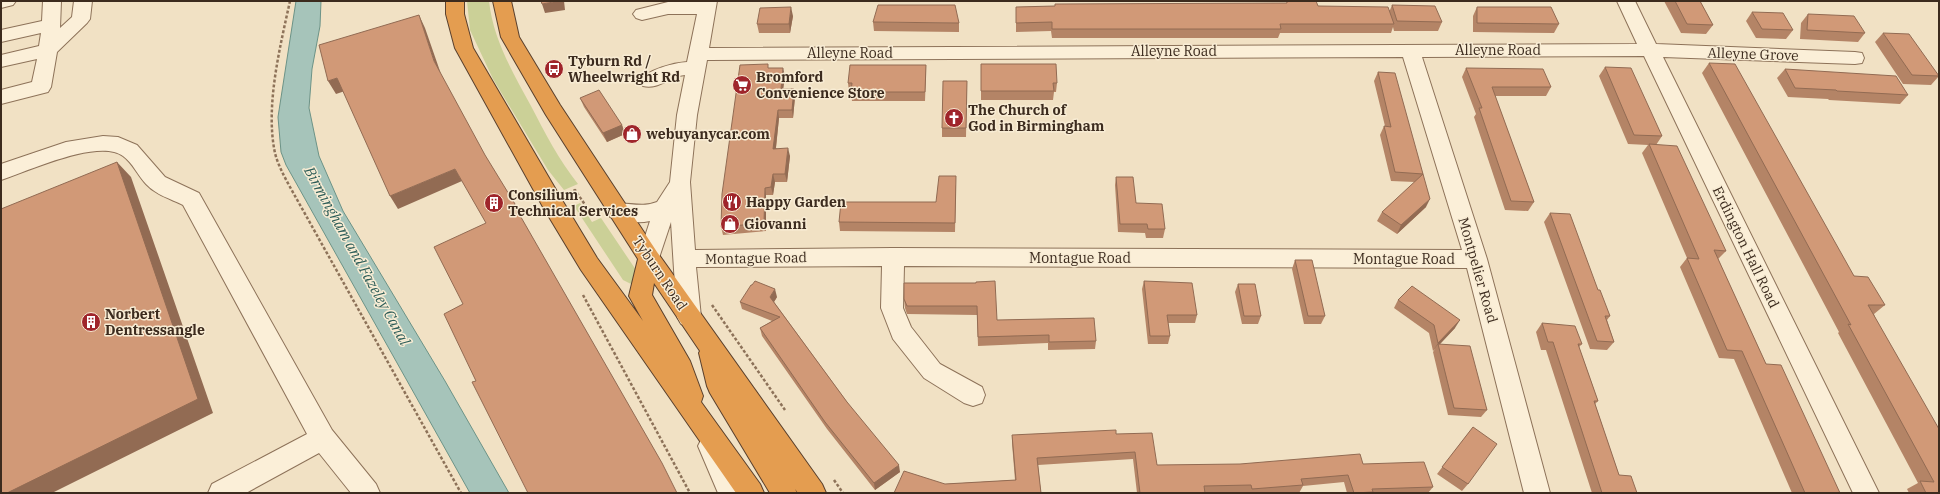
<svg xmlns="http://www.w3.org/2000/svg" width="1940" height="494" font-family="'IBM Plex Serif',serif">
  <rect width="100%" height="100%" fill="#f1e1c4"/>
  <path fill="#cbd097" d="M467 1H489C493 39 513 73 531 106 545 133 559 160 578 184L564 190 548 170 493 79 470 30Z
    M580 203 592 222 601 218 636 270V280L631 284 623 280 574 206Z"/>
  <path fill="#a6c4ba" stroke="#6c9387" d="M296 1H321L320 26 312 69 309 108 319 156 343 211 445 381 509 493H470L286 165 281 152 278 117Z"/>
  <g fill="none" stroke-linecap="round" stroke-linejoin="round">
    <g stroke="#8d7259" stroke-width="2">
      <path id="minor" d="M1 1H16L13 5 1 8Z
        M43 1H61L60 28 72 17 74 1H92L90 19 87 23 57 52 51 87 48 92 1 104V90L32 82 37 59 1 67V55L39 46 41 33 1 42V30L42 21Z
        M699 1H717L709 48 1637 44 1617 1H1635L1656 44 1855 52 1862 53 1864 58 1862 63 1855 64 1663 57 1879 493H1853L1644 56 1422 57 1487 259 1550 493H1524L1467 268 904 266 903 308 911 327 940 364 982 387 985 395 982 403 973 406 964 403 924 378 893 339 881 308 882 266 696 267 701 317 697 324 689 327 681 324 677 317 671 222 657 264 649 267 641 264 638 258 650 221C636 224 624 221 610 217L607 211 610 205C625 200 639 209 657 202L670 182 677 115 685 75C670 76 659 90 643 86L640 81C648 69 674 63 687 62L697 14H668L642 20 636 18 633 14 636 10 668 2ZM1403 57 1462 250 893 248 695 250 690 182 697 115 707 60Z
        M103 136 118 137 137 145 165 177 199 193 332 430 376 484 380 493H351L319 453 246 493H208L212 484 307 434 183 205C171 199 156 195 146 184 138 176 133 163 123 156 99 138 28 171 1 180V164L66 142Z
        M711 435 720 438 744 493H718L698 446 702 438Z"/>
    </g>
    <g stroke="#5a402d" stroke-width="2">
      <path id="highway" d="M446 1H464V14L473 48 559 195 597 258 643 321 629 296 638 259 546 115 501 37 493 1H511L519 37 560 105 657 252 822 484 826 493H798L795 489 797 493H770L710 393 707 386 699 353 700 351 654 283 652 295 690 361 703 396 701 402 760 484 764 493H736L581 270 543 207 455 48 446 14Z"/>
    </g>
    <path stroke="#8d7259" stroke-width="2.5" stroke-dasharray="3 2" stroke-linecap="butt" d="M290 1C280 47 265 107 275 153 278 165 284 176 290 187L461 493
      M569 193 575 190 590 212 595 209
      M583 295 690 493
      M712 305 785 410
      M834 480 843 493"/>
    <use href="#minor" fill="#fbefd8" fill-rule="evenodd"/>
    <use href="#highway" fill="#e49d50" fill-rule="evenodd"/>
  </g>
  <path fill="#b48466" d="M1287 1 1318 6 1390 10 1392 5 1442 22 1438 31H1394L1393 27 1391 33H1280L1278 38H1052L1051 31 1016 32V7L1286 4Z
    M1664 1H1700L1713 25 1706 34 1681 33Z
    M1477 7 1559 24 1554 33 1473 32V16Z
    M1752 12 1793 30 1786 39 1756 38 1746 21Z
    M1808 14 1865 33 1858 42 1800 39 1801 23Z
    M793 16 790 33H759L757 24Z
    M873 22 959 23V32L874 31Z
    M1883 33 1939 76 1931 85 1903 84 1875 42Z
    M1709 63 1854 276 1885 305 1874 314 1939 493H1909L1907 489 1918 483 1838 333 1839 332 1702 73Z
    M981 64 1057 83 1056 92H1054L1053 100H981Z
    M926 65V74L925 101H852L851 92H849L848 83Z
    M1605 67 1662 136 1656 145 1726 251 1718 259 1766 364 1840 493H1792L1734 359 1719 358 1680 267 1687 258 1642 153 1648 145 1628 144 1599 76Z
    M769 68 785 76 783 89H794L795 97 793 118H779L776 148 790 156 787 182H775L773 195H766V231L723 235 721 227Z
    M1466 68 1551 87 1546 96H1495L1534 202 1528 211 1505 210 1474 117 1476 114 1462 77Z
    M1785 69 1908 95 1900 104 1829 100 1828 99 1788 97 1777 78Z
    M1378 72 1423 174 1422 176 1426 207 1397 234 1377 221 1382 212 1415 182 1391 181 1380 135 1384 126H1385L1374 81Z
    M967 81 966 137H942V128Z
    M580 98 622 125 625 134 607 142 584 107Z
    M1116 177 1136 203 1165 229 1163 238H1146L1145 233 1118 232 1115 185Z
    M956 185 955 232 840 231 839 222 936 202Z
    M1550 213 1598 290 1610 316 1607 320 1614 342 1607 350 1590 349 1544 222Z
    M1295 260 1325 316 1321 324H1304L1292 269Z
    M1144 281 1197 315 1195 323H1168L1170 336 1168 344H1148L1142 289Z
    M976 283 997 320 1096 341 1095 349 1048 350V343L978 346 977 315 907 314 905 308 904 299Z
    M1238 284 1261 316 1258 324H1242L1235 292Z
    M777 297 774 302 847 402 900 472 875 490 827 429 762 336 760 328 772 321 742 309 740 302Z
    M1398 300 1455 328 1440 344 1487 410 1481 417 1448 415 1433 352 1435 349 1433 351 1429 333 1394 308Z
    M1542 323 1582 344 1579 347 1598 401 1595 404 1619 475 1637 493H1592L1546 350H1541L1536 332Z
    M1473 427 1468 484 1462 491 1437 474Z
    M1116 434 1157 465 1363 464 1433 487 1428 493H1347L1344 482 1303 486 1299 493H1248V492L1205 493H1137L1133 459 1038 465 1041 493 945 484 1015 480 1012 443V435Z"/>
  <path fill="#926b53" d="M559 1H564L565 10 545 13 542 4Z
    M791 7 793 16 790 33 789 24Z
    M419 15 425 28 441 74 434 61Z
    M783 68 785 76 782 97 781 89Z
    M337 78 345 91 336 94 328 81Z
    M794 89 795 97 793 118 792 110Z
    M778 110 779 118 775 156 773 149Z
    M622 125 625 134 607 142 603 133Z
    M788 148 790 156 787 182 785 174Z
    M117 162 131 177 213 413 52 493H7Z
    M455 169 462 181 398 209 390 196Z
    M773 174 775 182 773 195 771 187Z
    M765 188 766 195V231L764 223Z
    M1430 199 1426 207 1397 234 1401 225Z
    M515 204 522 216 520 217 514 205Z
    M775 289 777 297 772 305 770 297Z
    M1460 320 1455 328 1439 345 1438 344 1433 351 1438 343Z
    M899 465 900 472 875 490 874 483Z"/>
  <path fill="#d19977" stroke="#926b53" d="M541 1H559L542 4Z
    M1287 1H1316L1318 6 1388 7 1394 24H1280L1281 29H1052V22L1016 23V7L1055 6V4L1287 3Z
    M1675 1H1700L1713 25 1687 24Z
    M878 5H955L959 23 873 22Z
    M1392 5 1435 6 1442 22 1397 21Z
    M791 7 789 24H757L760 8Z
    M1477 7H1551L1559 24 1477 23Z
    M1752 12 1783 13 1793 30 1762 29Z
    M1808 14 1854 16 1865 33 1807 30Z
    M419 15 434 61 485 155 515 204 514 205 662 463 677 493H528L472 382 476 381 444 314 463 304 434 247 486 223 455 169 390 196 337 78 328 81 319 45Z
    M1883 33 1909 34 1939 76 1912 75Z
    M1709 63 1735 64 1854 276 1868 277 1885 305H1868L1939 429V493H1926L1920 481 1934 482 1848 324 1851 325Z
    M768 64V68H783L781 89H794L792 110H778L773 149 788 148 785 174H773L771 187 765 188 764 223 721 227 722 194 740 65Z
    M981 64H1056L1057 83H1053L1054 91H981Z
    M850 65H926L925 92H851L852 83H848Z
    M1605 67 1631 68 1662 136 1634 135Z
    M1466 68 1543 69 1551 87H1492L1534 202 1511 201 1479 108H1482Z
    M1785 69 1896 76 1908 95 1837 91 1836 90 1795 88Z
    M1378 72 1395 73 1423 174 1395 172 1384 126 1391 127Z
    M943 81H967L966 128H942Z
    M599 90 622 125 603 133 580 98Z
    M1649 144 1677 146 1726 251 1714 250 1766 364 1781 365 1840 493H1805L1742 351 1727 350 1687 258 1699 259Z
    M117 162 198 399 7 493H1V209Z
    M1423 174 1430 199 1401 225 1382 212Z
    M939 176H956L955 223 839 222 841 202H936Z
    M1116 177H1133L1136 203 1162 204 1165 229H1148L1147 224H1120Z
    M1550 213 1570 214 1598 290H1600L1610 316H1605L1614 342 1597 341Z
    M1295 260H1312L1325 316H1308Z
    M755 281 775 289 770 297 847 402 899 465 874 483 825 422 760 328 780 317 740 302 751 285H752Z
    M995 281 997 320 1094 318 1096 341 1049 342V335L978 337 977 306H907L904 299V283H976V282Z
    M1144 281 1192 283 1197 315H1167L1170 336H1150Z
    M1238 284H1255L1261 316H1244Z
    M1412 286 1460 320 1438 343 1434 325 1398 300Z
    M1542 323 1575 326 1582 344H1578L1598 401H1594L1619 475 1631 476 1637 493H1602L1553 342H1548Z
    M1438 344 1470 346 1487 410 1454 408Z
    M1473 427 1497 444 1468 484 1442 467Z
    M1116 430V434L1152 433 1157 465 1240 464 1360 454 1363 464 1424 462 1433 487 1372 489 1373 492 1354 493 1348 475 1301 479 1303 485 1252 489 1251 485 1204 486 1205 493H1140L1135 452 1037 458 1041 493H894L904 471 945 484 1016 480 1012 435Z"/>
  <defs>
    <g id="bus-disc" transform="scale(1)"><circle r="9.5" fill="#9f252b" stroke="#f8ecd4"/><path d="M-5-6H5V4H4V6H2V4H-2V6H-4V4H-5ZM-3.5-4V0h7V-4ZM-3.5 1.2v1.5H-2V1.2ZM2 1.2v1.5H3.5V1.2Z" fill="#fff"/></g>
    <g id="supermarket-disc" transform="scale(1)"><circle r="9.5" fill="#9f252b" stroke="#f8ecd4"/><path d="M-6-5.5h2.5l.6 2H6L4.5 2H-2.5L-4.4-4H-6ZM-1.5 3.2a1.3 1.3 0 1 0 .1 0ZM3 3.2a1.3 1.3 0 1 0 .1 0Z" fill="#fff"/></g>
    <g id="church-disc" transform="scale(1)"><circle r="9.5" fill="#9f252b" stroke="#f8ecd4"/><path d="M-1.2-6h2.4v3.5h3.3v2.4h-3.3V6h-2.4V-.1h-3.3v-2.4h3.3Z" fill="#fff"/></g>
    <g id="shop-disc" transform="scale(1)"><circle r="9.5" fill="#9f252b" stroke="#f8ecd4"/><path d="M-5-2.5h2.3a2.7 3.5 0 0 1 5.4 0H5L5.5 6h-11ZM-1.5-2.5h3a1.5 2.3 0 0 0-3 0Z" fill="#fff"/></g>
    <g id="restaurant-disc" transform="scale(1)"><circle r="9.5" fill="#9f252b" stroke="#f8ecd4"/><path d="M-5-6h1v4h1v-4h1v4h1v-4h1v5L-1.5 .5V6h-2V.5L-5-1ZM5-6V6H3V1.5H1.5Q1.5-4 5-6Z" fill="#fff"/></g>
    <g id="building-disc" transform="scale(1)"><circle r="9.5" fill="#9f252b" stroke="#f8ecd4"/><path d="M-4-6H4V6H1V3H-1V6H-4ZM-2.5-4.3h1.7v1.8h-1.7ZM.8-4.3h1.7v1.8H.8ZM-2.5-1h1.7V.8h-1.7ZM.8-1h1.7V.8H.8Z" fill="#fff"/></g>
  </defs>
  <g fill-rule="evenodd">
    <use href="#bus-disc" x="554" y="69"/>
    <use href="#supermarket-disc" x="742" y="85"/>
    <use href="#church-disc" x="954" y="118"/>
    <use href="#shop-disc" x="632" y="134"/>
    <use href="#restaurant-disc" x="732" y="202"/>
    <use href="#building-disc" x="494" y="203"/>
    <use href="#shop-disc" x="730" y="224"/>
    <use href="#building-disc" x="91" y="322"/>
  </g>
  <g text-anchor="middle" stroke-width="3" stroke-linejoin="round" paint-order="stroke">
    <g font-size="14" fill="#3c2b1e" stroke="#f8ecd4">
      <text x="1498" y="55">Alleyne Road</text>
      <text x="1174" y="56">Alleyne Road</text>
      <text x="850" y="58">Alleyne Road</text>
      <text transform="translate(1753 54) rotate(2)" y="5">Alleyne Grove</text>
      <text transform="translate(1746 247) rotate(64)" y="5">Erdington Hall Road</text>
      <text transform="translate(756 258) rotate(-1)" y="5">Montague Road</text>
      <text x="1080" y="263">Montague Road</text>
      <text x="1404" y="264">Montague Road</text>
      <text transform="translate(1478 270) rotate(74)" y="5">Montpelier Road</text>
      <text transform="translate(660 273) rotate(56)" y="5">Tyburn Road</text>
    </g>
    <g font-size="14" font-weight="bold" fill="#3c2b1e" stroke="#f8ecd4" text-anchor="start">
      <text x="568" y="66">Tyburn Rd /<tspan x="568" dy="16">Wheelwright Rd</tspan></text>
      <text x="756" y="82">Bromford<tspan x="756" dy="16">Convenience Store</tspan></text>
      <text x="968" y="115">The Church of<tspan x="968" dy="16">God in Birmingham</tspan></text>
      <text x="646" y="139">webuyanycar.com</text>
      <text x="508" y="200">Consilium<tspan x="508" dy="16">Technical Services</tspan></text>
      <text x="746" y="207">Happy Garden</text>
      <text x="744" y="229">Giovanni</text>
      <text x="105" y="319">Norbert<tspan x="105" dy="16">Dentressangle</tspan></text>
    </g>
    <g font-size="15" font-style="italic" fill="#2c5c57" stroke="#f8ecd4">
      <text transform="translate(357 256) rotate(61)" y="5">Birmingham and Fazeley Canal</text>
    </g>
  </g>
  <rect width="1940" height="494" fill="none" stroke="#3c2b1e" stroke-width="4"/>
</svg>
